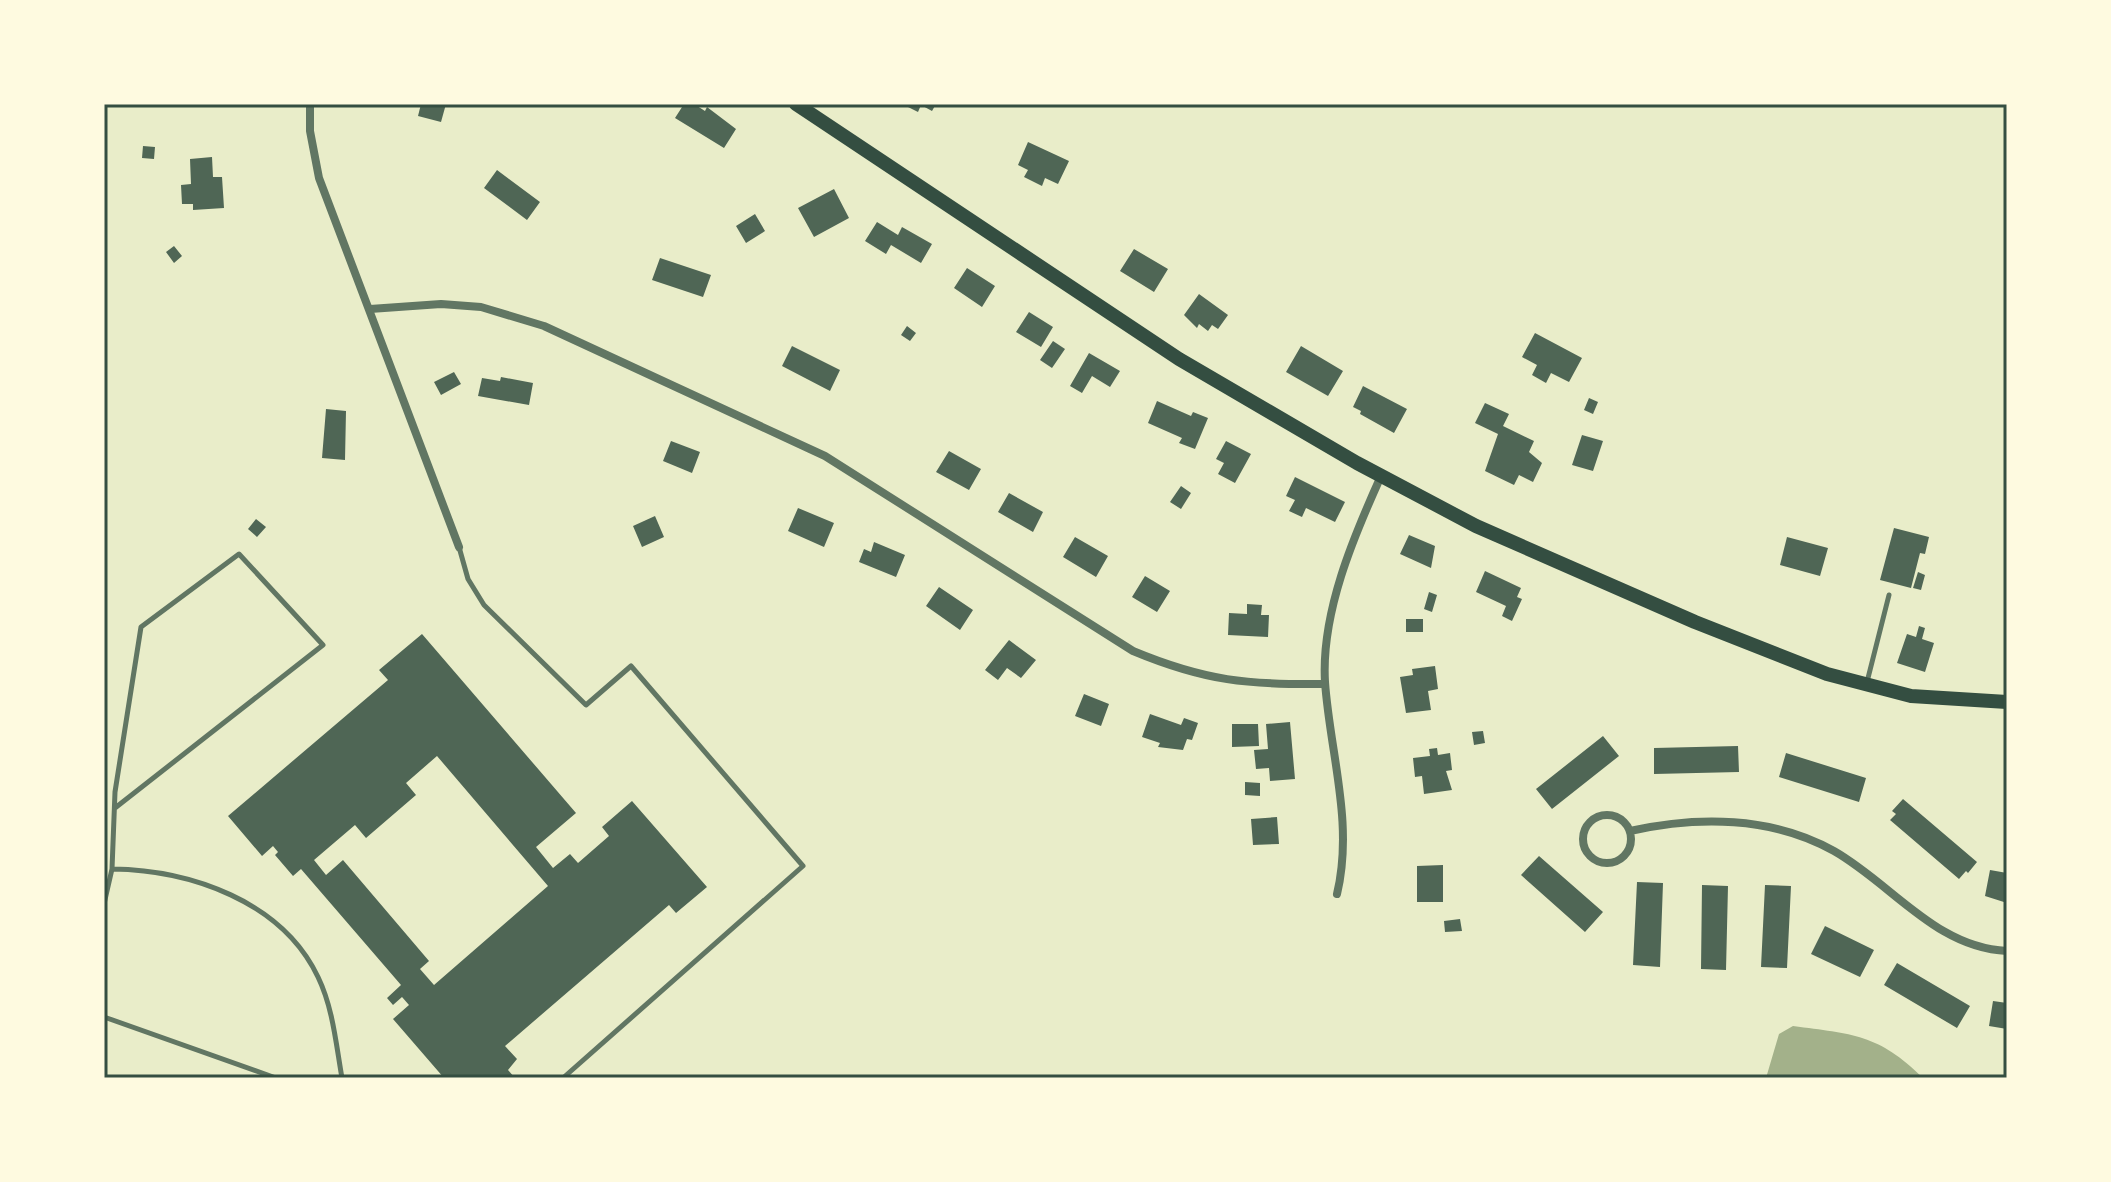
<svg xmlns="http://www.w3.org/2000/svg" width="2111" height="1182" font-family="Ubuntu,sans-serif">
  <rect width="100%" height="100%" fill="#e9edc9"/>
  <path fill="#a3b18a" d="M1793 1026C1852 1034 1879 1034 1923 1078H1766L1779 1034Z"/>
  <path fill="#4f6655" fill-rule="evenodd" d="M421 104H446L441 122 418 116Z
    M684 104H694L705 111 707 107 736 129 724 148 675 118Z
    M902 104H936L932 111 921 105 918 112Z
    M1028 142 1069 161 1058 184 1045 178 1042 186 1024 177 1028 170 1018 165Z
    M143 146 155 147 154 159 142 158Z
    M212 157 213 177H222L224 208 193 210V204H182L181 185 191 184 190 159Z
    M497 170 540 202 527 220 484 188Z
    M834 189 849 218 814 237 798 208Z
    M755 214 765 231 746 243 736 226Z
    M877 222 898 235 902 227 932 244 921 263 891 245 886 254 865 241Z
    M174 246 182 256 174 263 166 252Z
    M1134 249 1168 269 1154 292 1120 271Z
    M660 258 711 275 703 297 652 280Z
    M967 268 995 286 982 307 954 288Z
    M1199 294 1228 315 1218 329 1212 325 1208 331 1199 324 1197 328 1184 315Z
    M1029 312 1053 327 1041 347 1016 332Z
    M907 326 916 333 910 341 901 335Z
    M1535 333 1582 358 1569 382 1551 373 1546 383 1532 375 1537 365 1522 357Z
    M1053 341 1065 349 1052 368 1040 360Z
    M792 346 840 370 830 391 782 366Z
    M1301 346 1343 371 1328 396 1286 372Z
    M1089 353 1120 371 1110 387 1092 376 1082 393 1070 386Z
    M454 372 461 384 441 395 434 382Z
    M501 377 533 383 529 405 478 396 482 378 500 381Z
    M1363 386 1407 409 1394 433 1360 414 1361 411 1353 407Z
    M1589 398 1598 402 1593 414 1584 410Z
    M1157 401 1191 416 1193 412 1208 418 1195 449 1179 443 1182 438 1148 423Z
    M1485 403 1509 414 1503 426 1534 441 1529 452 1542 463 1533 482 1519 475 1514 485 1485 471 1498 434 1475 423Z
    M326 409 346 411 345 460 322 458Z
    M1582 435 1603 441 1593 471 1572 465Z
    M671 441 700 452 692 473 663 461Z
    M1226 441 1251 454 1235 483 1218 474 1224 463 1216 459Z
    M949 451 981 469 969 490 936 472Z
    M1295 477 1345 502 1335 522 1306 508 1302 517 1289 511 1295 500 1286 496Z
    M1181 486 1191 493 1181 509 1170 502Z
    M1009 493 1043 512 1033 532 998 512Z
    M798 508 834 523 824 547 788 531Z
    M655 516 664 537 642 547 633 526Z
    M256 519 266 527 257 537 248 529Z
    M1894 528 1929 537 1925 554 1920 553 1911 588 1880 580Z
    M1409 535 1435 546 1431 568 1400 554Z
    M1075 537 1108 556 1096 577 1063 557Z
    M1787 537 1828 548 1820 576 1780 565Z
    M874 542 905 555 896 577 859 562 864 549 871 552Z
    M1485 571 1521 588 1517 597 1522 599 1512 621 1502 616 1506 606 1476 592Z
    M1918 572 1925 575 1921 590 1913 588Z
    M1145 576 1170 591 1157 612 1132 597Z
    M939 587 973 610 960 630 926 606Z
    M1429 592 1437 595 1432 612 1424 609Z
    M1247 604 1262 605 1261 615H1269L1268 637 1228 635 1229 613 1247 614Z
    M1406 619H1423V632H1406Z
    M1919 626 1925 628 1922 639 1934 643 1925 672 1897 663 1907 634 1916 637Z
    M422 634 576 813 536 847 553 868 570 854 578 863 609 836 602 827 632 801 707 887 676 913 669 905 505 1046 517 1059 508 1070 515 1078H444L393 1019 409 1005 402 997 393 1005 387 998 401 985 301 869 293 876 275 855 278 852 273 846 262 856 228 816 388 680 379 670ZM437 756 548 886 434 985 420 969 429 961 343 860 326 875 314 860 355 825 366 838 416 795 406 783Z
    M1009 640 1036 660 1021 678 1007 668 998 680 985 670Z
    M1435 666 1438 689 1428 691 1431 710 1406 713 1400 677 1413 675 1412 669Z
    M1084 694 1109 704 1101 726 1075 716Z
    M1150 714 1181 725 1184 718 1198 723 1192 740 1187 739 1183 750 1158 747 1160 743 1142 737Z
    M1290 722 1295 779 1270 781 1269 768 1256 769 1254 750 1268 749 1266 724Z
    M1232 724H1258L1259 746 1232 747Z
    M1483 731 1485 743 1474 745 1472 732Z
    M1603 736 1619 756 1552 809 1536 789Z
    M1738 746 1739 772 1654 774V748Z
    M1437 748 1438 755 1450 753 1452 770 1446 771 1452 790 1424 794 1422 776 1415 777 1413 758 1430 756 1429 749Z
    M1786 753 1866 778 1859 802 1779 777Z
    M1245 782 1260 783V796L1245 795Z
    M1903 799 1977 862 1968 873 1966 871 1959 879 1890 820 1896 814 1892 811Z
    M1277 817 1279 844 1253 845 1251 819Z
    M1539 856 1603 912 1585 932 1521 875Z
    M1443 865V902H1417V866Z
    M1990 870 2007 873V903L1985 896Z
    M1637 882 1663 883 1660 967 1633 965Z
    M1702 885 1728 886 1726 970 1701 969Z
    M1765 885 1791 886 1787 968 1761 967Z
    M1460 919 1462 931 1445 932 1444 921Z
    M1825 926 1874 950 1860 977 1811 954Z
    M1897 963 1970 1006 1957 1028 1884 985Z
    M1993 1001 2007 1003V1029L1989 1026Z"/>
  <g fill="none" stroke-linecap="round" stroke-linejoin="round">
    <path stroke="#617663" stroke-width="5" d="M459 547 468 579 484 605 586 705 631 666 803 866 563 1078
      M1867 682 1889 595
      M112 869 115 792 141 627 239 554 323 645 115 808
      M104 904 112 869C190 870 282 901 318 977 333 1008 336 1044 342 1078
      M104 1017 276 1078"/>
    <path stroke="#617663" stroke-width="8" d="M310 104V131L319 178 459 547
      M370 309 441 304 481 307 544 326 825 456 1133 651C1205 681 1248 685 1325 684
      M1583 839a24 24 0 1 1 48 0a24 24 0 1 1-48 0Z
      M1630 831C1697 816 1772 816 1834 851 1892 884 1936 948 2007 951
      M1337 894C1354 823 1330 753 1325 682 1321 613 1353 538 1381 476"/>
    <path stroke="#344e41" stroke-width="14" d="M796 104 1179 359 1357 463 1476 526 1695 622 1827 674 1911 696 2007 702"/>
  </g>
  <rect width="2111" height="1182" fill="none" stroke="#fefae0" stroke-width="212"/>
  <rect x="106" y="106" width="1899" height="970" fill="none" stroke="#344e41" stroke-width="3"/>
</svg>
